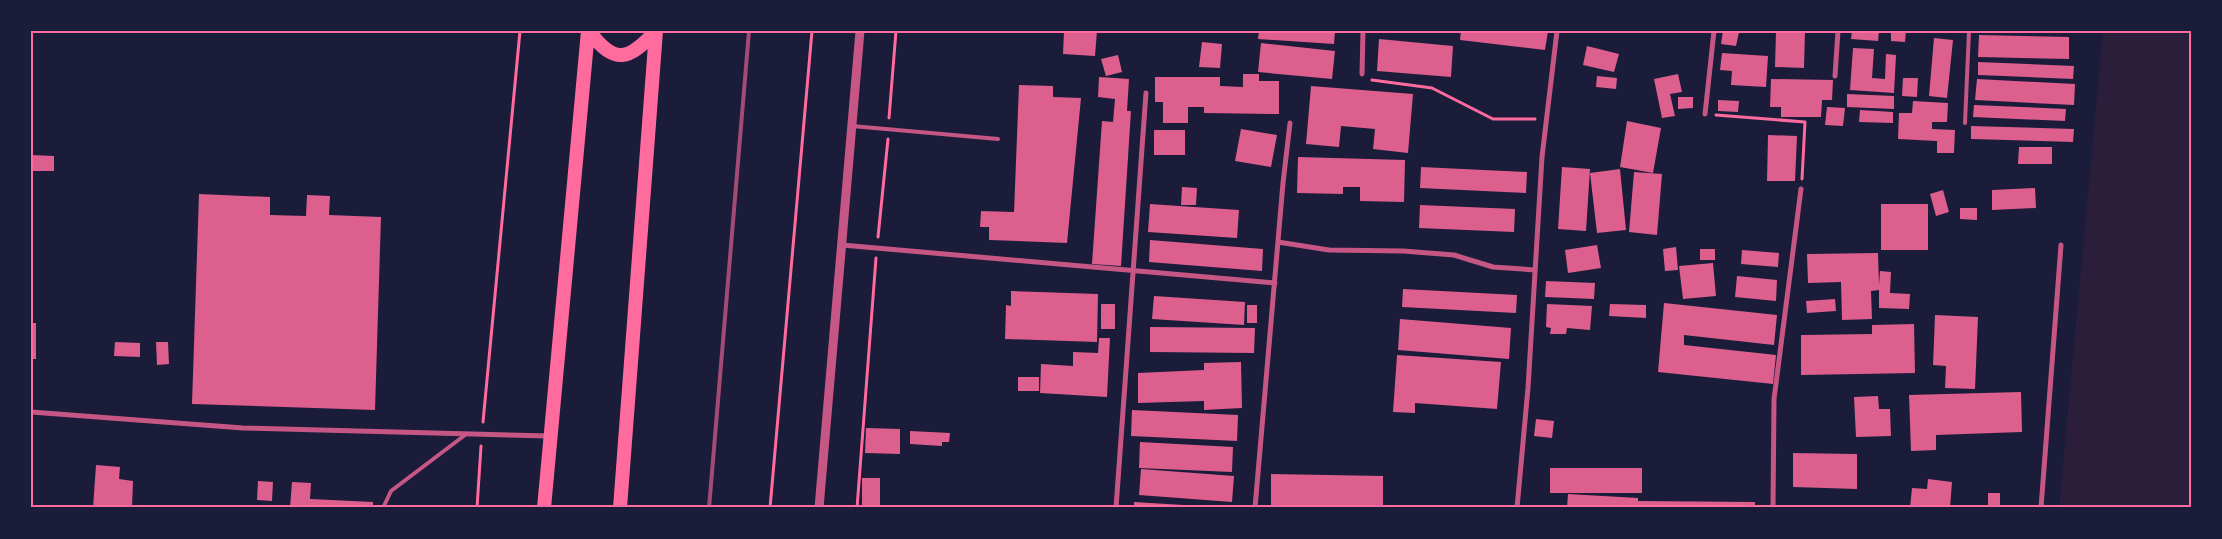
<svg xmlns="http://www.w3.org/2000/svg" width="2222" height="539" font-family="Poppins,sans-serif">
  <rect width="100%" height="100%" fill="#1b1b3a"/>
  <path fill="#2a1e3b" d="M2103 31H2191V508H2059Z"/>
  <path fill="#dd5f8e" d="M1064 31H1097L1095 56 1063 54Z
    M1259 31H1335L1334 44 1258 39Z
    M1461 31H1548L1545 50 1460 40Z
    M1723 31 1739 32 1736 46 1721 44Z
    M1776 31H1805L1804 68 1775 67Z
    M1852 31H1879L1878 41 1851 39Z
    M1891 31H1906L1905 42 1891 41Z
    M1979 35 2069 37V59L1978 57Z
    M1934 38 1953 40 1947 98 1929 96Z
    M1379 39 1453 46 1451 77 1377 71Z
    M1202 42 1222 44 1220 68 1199 67Z
    M1261 43 1335 51 1332 79 1258 72Z
    M1587 46 1619 54 1614 72 1583 65Z
    M1853 48 1874 49 1872 78 1885 79 1886 54 1896 55 1894 93 1850 90Z
    M1722 53 1768 56 1766 87 1731 85 1732 71 1720 70Z
    M1118 55 1122 72 1106 76 1101 59Z
    M1978 62 2074 66 2073 79 1978 75Z
    M1243 74H1259V81H1279V114L1204 113V107H1188V123H1163V102H1155V77H1220V86L1243 87Z
    M1678 74 1682 92 1670 94 1675 116 1662 118 1654 79Z
    M1597 76 1617 78 1616 89 1596 87Z
    M1099 77 1129 79 1127 111H1131L1121 266 1092 264 1102 121 1113 122 1115 99 1098 97Z
    M1903 78H1918L1917 97 1902 96Z
    M1771 79 1833 80 1832 100H1822L1821 117H1781V107H1770Z
    M1977 79 2075 84 2074 105 1975 100Z
    M1019 85 1053 86V97L1081 98 1067 243 989 240V227H980L981 211 1014 212Z
    M1311 86 1413 94 1408 153 1373 149 1375 129 1341 126 1339 147 1306 144Z
    M1847 94 1894 96V109L1847 107Z
    M1678 97H1693V108L1678 109Z
    M1718 100 1739 101 1738 112 1718 111Z
    M1913 101 1948 103 1947 122H1932V129L1955 130 1954 153H1937V141L1898 139 1899 113H1912Z
    M1974 105 2066 109 2065 121 1973 117Z
    M1827 107 1845 108 1843 126 1825 125Z
    M1860 110 1893 112V123L1859 122Z
    M1627 121 1661 128 1653 173 1620 167Z
    M1971 126 2074 129 2073 142 1971 139Z
    M1241 129 1277 135 1271 167 1235 161Z
    M1154 130H1185V155H1154Z
    M1768 135 1797 136 1795 181H1767Z
    M2019 147H2052V164H2018Z
    M31 155 54 156V171H31Z
    M1298 157 1405 160 1404 202 1360 201V187H1343V194L1297 193Z
    M1421 167 1527 172 1526 193 1420 188Z
    M1562 167 1590 169 1586 231 1558 229Z
    M1620 169 1626 230 1597 233 1590 173Z
    M1634 172 1662 174 1657 235 1629 232Z
    M1182 187 1197 188 1196 205H1181Z
    M2035 188 2036 208 1992 210V190Z
    M1943 190 1949 212 1936 216 1930 194Z
    M199 194 270 197V215L306 216 307 195 330 196 329 215 381 217 375 410 192 404Z
    M1150 204 1239 210 1237 238 1148 232Z
    M1881 204H1928V250H1881Z
    M1420 205 1515 209 1514 232 1419 228Z
    M1960 208H1977V220L1960 219Z
    M1150 240 1263 249 1262 271 1149 262Z
    M1597 245 1601 268 1568 273 1565 250Z
    M1676 247 1678 270 1665 271 1663 249Z
    M1700 249H1715V260H1700Z
    M1742 250 1779 253 1778 267 1741 264Z
    M1878 253 1879 285 1880 271 1891 272 1890 293 1910 294 1909 309 1879 308V290L1871 291 1872 319 1842 320 1841 282 1808 283 1807 254Z
    M1713 263 1716 296 1683 299 1679 266Z
    M1737 276 1777 280 1776 301 1735 297Z
    M1546 281 1595 283 1594 299 1545 297Z
    M1403 289 1517 295 1516 313 1402 307Z
    M1011 291 1098 294 1097 342 1005 339 1006 305 1011 306Z
    M1154 296 1245 302 1244 325 1152 319Z
    M1835 299 1836 311 1807 313 1806 301Z
    M1664 303 1777 315 1774 345 1684 335V345L1776 355 1773 384 1658 372Z
    M1101 304H1115V329H1101Z
    M1547 304 1592 306 1590 330 1567 328 1566 334H1550L1551 328 1546 327Z
    M1610 304 1646 305V318L1609 316Z
    M1247 305H1257V323H1247Z
    M1935 315 1978 317 1975 389 1945 388 1946 366 1933 365Z
    M1400 319 1511 328 1509 359 1398 350Z
    M31 323H36V359H31Z
    M1914 324 1915 373 1801 375V335L1872 334V325Z
    M1150 327 1255 328 1254 353 1150 352Z
    M1099 338H1110L1107 397 1040 393 1041 364 1073 366V352L1098 353Z
    M115 342 140 343V357L114 356Z
    M156 342H168L169 364 157 365Z
    M1397 355 1501 362 1497 409 1415 403V413L1393 412Z
    M1241 362 1242 408 1204 410V401L1138 403V373L1204 370V363Z
    M1018 377H1039V391H1018Z
    M2021 392 2022 432 1936 435V450L1911 451 1909 395Z
    M1878 396 1879 409H1890L1891 436 1856 437 1854 397Z
    M1132 410 1238 415 1237 441 1131 436Z
    M1536 419 1554 421 1552 438 1534 436Z
    M866 428 900 429V454L865 453Z
    M910 431 950 433 949 442H942V446L910 444Z
    M1140 442 1233 447 1232 472 1139 468Z
    M1793 453 1857 454V489L1793 487Z
    M96 465 120 467 119 479 133 481 132 508H93Z
    M1550 468H1642V493H1550Z
    M1141 469 1234 476 1232 502 1139 495Z
    M1271 474 1383 476V508H1271Z
    M862 478H880V507H862Z
    M1928 479 1952 482 1950 508H1910L1912 488 1927 489Z
    M258 481 273 482 272 501 257 500Z
    M292 482 311 483 310 499 373 502V508H290Z
    M1988 493H2000V507H1988Z
    M1568 494 1638 498V501L1755 502V508H1567Z
    M1134 502 1200 506V508H1134Z"/>
  <g fill="none" stroke-linecap="round" stroke-linejoin="round">
    <path stroke="#ff6b9d" stroke-width="3" d="M1372 80 1432 88 1493 119H1535
      M1716 115 1805 122 1802 179
      M889 118 896 31
      M878 237 888 139
      M483 422 520 31
      M477 508 481 446
      M770 508 812 31
      M857 508 876 258"/>
    <path stroke="#c65784" stroke-width="4" d="M1965 123 1969 31
      M852 126 998 139
      M383 508 391 491 465 435"/>
    <path stroke="#c65784" stroke-width="5" d="M1362 74 1363 31
      M1835 76 1838 31
      M1705 114 1714 31
      M1278 242 1329 250 1403 251 1454 255 1493 267 1535 270
      M842 245 1275 283
      M31 412 243 428 549 436
      M1116 508 1146 93
      M1255 508 1283 183 1290 123
      M1517 508 1528 388 1542 157 1557 31
      M1773 508 1774 399 1801 189
      M2041 508 2061 245"/>
    <path stroke="#c65784" stroke-width="9" d="M819 508 860 31"/>
    <path stroke="#ff6b9d" stroke-width="14" d="M589 31C615 66 629 60 656 31
      M544 508 588 31
      M620 508 656 31"/>
    <path stroke="#a44b75" stroke-width="4" d="M709 508 749 31"/>
  </g>
  <rect width="2222" height="539" fill="none" stroke="#1b1b3a" stroke-width="65"/>
  <rect x="32" y="32" width="2158" height="474" fill="none" stroke="#ff6b9d" stroke-width="2"/>
</svg>
